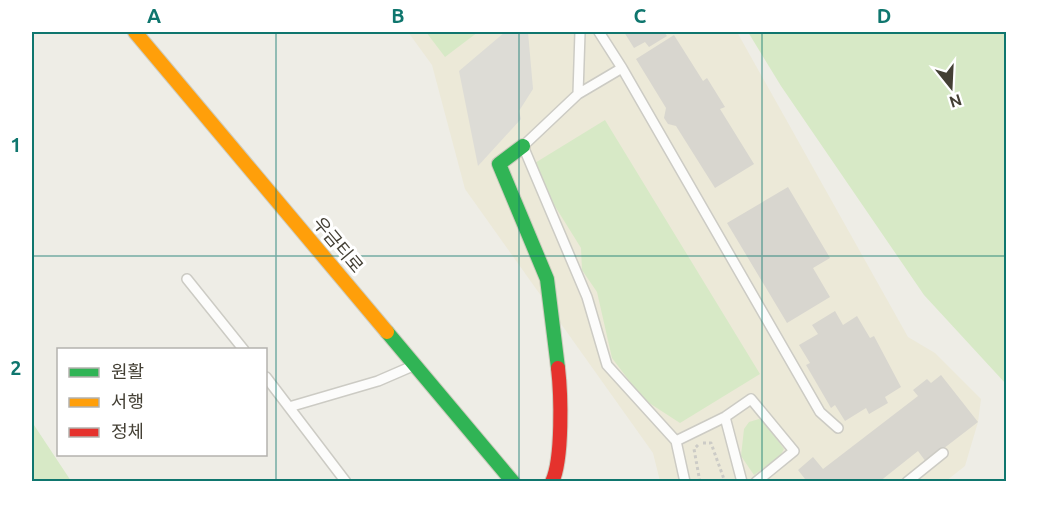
<svg xmlns="http://www.w3.org/2000/svg" width="1038" height="513" font-family="Ubuntu,'Noto Sans KR',sans-serif">
  <rect width="100%" height="100%" fill="#eeede6"/>
  <path fill="#ece9d8" d="M408 32H737L908 337 935 353 981 399 978 422 965 466 946 481H660L653 453 465 189 432 65Z"/>
  <path fill="#d7e9c6" d="M426 32H478L445 57Z
    M748 32H1006V384L924 295 781 86Z
    M605 120 760 374 680 423 643 399 612 358 597 292 582 270 581 248 530 166Z
    M759 419 764 421 784 449 780 456 754 475 741 456 744 429 749 422Z
    M32 422 71 481H32Z"/>
  <path fill="#dddcd6" d="M505 32H528L533 89 519 111 521 119 478 166 459 71Z"/>
  <path fill="#d8d6cf" d="M624 32H664L667 36 649 47 645 42 634 48Z
    M674 35 703 81 707 78 725 107 720 109 754 164 715 188 676 126 668 124 664 118 666 108 636 59Z
    M788 187 830 258 813 268 830 297 787 323 727 223Z
    M835 311 843 325 857 316 870 338 874 336 901 387 885 397 888 403 869 414 866 408 845 421 835 405 831 408 806 365 810 363 799 345 818 334 812 325Z
    M941 375 978 422 926 462 918 451 879 482H803L805 479 798 470 813 457 823 469 918 396 913 390 927 379 931 383Z"/>
  <g fill="none" stroke-linecap="round" stroke-linejoin="round">
    <g stroke="#cccbc4" stroke-width="12">
      <path id="lane" d="M580 32 578 94 523 146 587 297 607 365 676 441 685 482
        M622 68 820 412 838 428
        M578 94 622 68 599 32
        M187 279 244 350
        M266 377 346 482
        M289 407 378 381 415 365
        M725 417 742 482
        M676 441 725 417 751 399 794 451 756 482
        M907 482 943 453"/>
    </g>
    <g stroke="#cdcbbd" stroke-width="16">
      <path id="fast" d="M523 146 499 164 547 279 558 368
        M387 332 513 482"/>
    </g>
    <g stroke="#cdcbbd" stroke-width="16">
      <path id="slow" d="M135 32 387 332"/>
    </g>
    <g stroke="#cdcbbd" stroke-width="16">
      <path id="jam" d="M552 482C563 459 561 393 558 368"/>
    </g>
    <path stroke="#cccbc6" stroke-width="3" stroke-dasharray="3 3" stroke-linecap="butt" d="M703 443H711L725 482
      M698 445 694 449 700 482"/>
    <use href="#lane" stroke="#fcfcfb" stroke-width="9"/>
    <use href="#fast" stroke="#30b455" stroke-width="14"/>
    <use href="#slow" stroke="#ff9f0a" stroke-width="14"/>
    <use href="#jam" stroke="#e5322d" stroke-width="14"/>
  </g>
  <path fill="none" stroke="#0f766e" stroke-width="1.5" stroke-opacity="0.55" d="M276 32V482M519 32V482M762 32V482M32 256H1006"/>
  <g text-anchor="middle" stroke-width="6" stroke-linejoin="round" paint-order="stroke">
    <g font-size="18" fill="#433f34" stroke="#fff">
      <text transform="translate(338 245) rotate(50)" y="6">우금티로</text>
    </g>
  </g>
  <rect width="1038" height="513" fill="none" stroke="#ffffff" stroke-width="66"/>
  <rect x="57" y="348" width="210" height="108" fill="#ffffff" stroke="#b4b2ae" stroke-width="1.5"/>
  <rect x="69" y="368" width="30" height="9" fill="#30b455" stroke="#b4b2ae" stroke-width="1.5"/>
  <text x="111" y="378" font-size="18" fill="#433f34">원활</text>
  <rect x="69" y="398" width="30" height="9" fill="#ff9f0a" stroke="#b4b2ae" stroke-width="1.5"/>
  <text x="111" y="408" font-size="18" fill="#433f34">서행</text>
  <rect x="69" y="428" width="30" height="9" fill="#e5322d" stroke="#b4b2ae" stroke-width="1.5"/>
  <text x="111" y="438" font-size="18" fill="#433f34">정체</text>
  <g transform="translate(951 87) rotate(162)" stroke="#ffffff" stroke-width="4.5" paint-order="stroke">
  <path d="M0-4.5L10 22L0 15L-10 22Z" fill="#433f34"/>
  <text y="-9" font-size="16" font-weight="bold" text-anchor="middle" fill="#433f34">N</text>
  </g>
  <rect x="33" y="33" width="972" height="447" fill="none" stroke="#0f766e" stroke-width="2"/>
  <g font-size="20" text-anchor="middle" font-weight="bold" fill="#0f766e">
    <text x="154" y="23">A</text>
    <text x="398" y="23">B</text>
    <text x="640" y="23">C</text>
    <text x="884" y="23">D</text>
    <text x="16" y="152">1</text>
    <text x="16" y="375">2</text>
  </g>
</svg>
